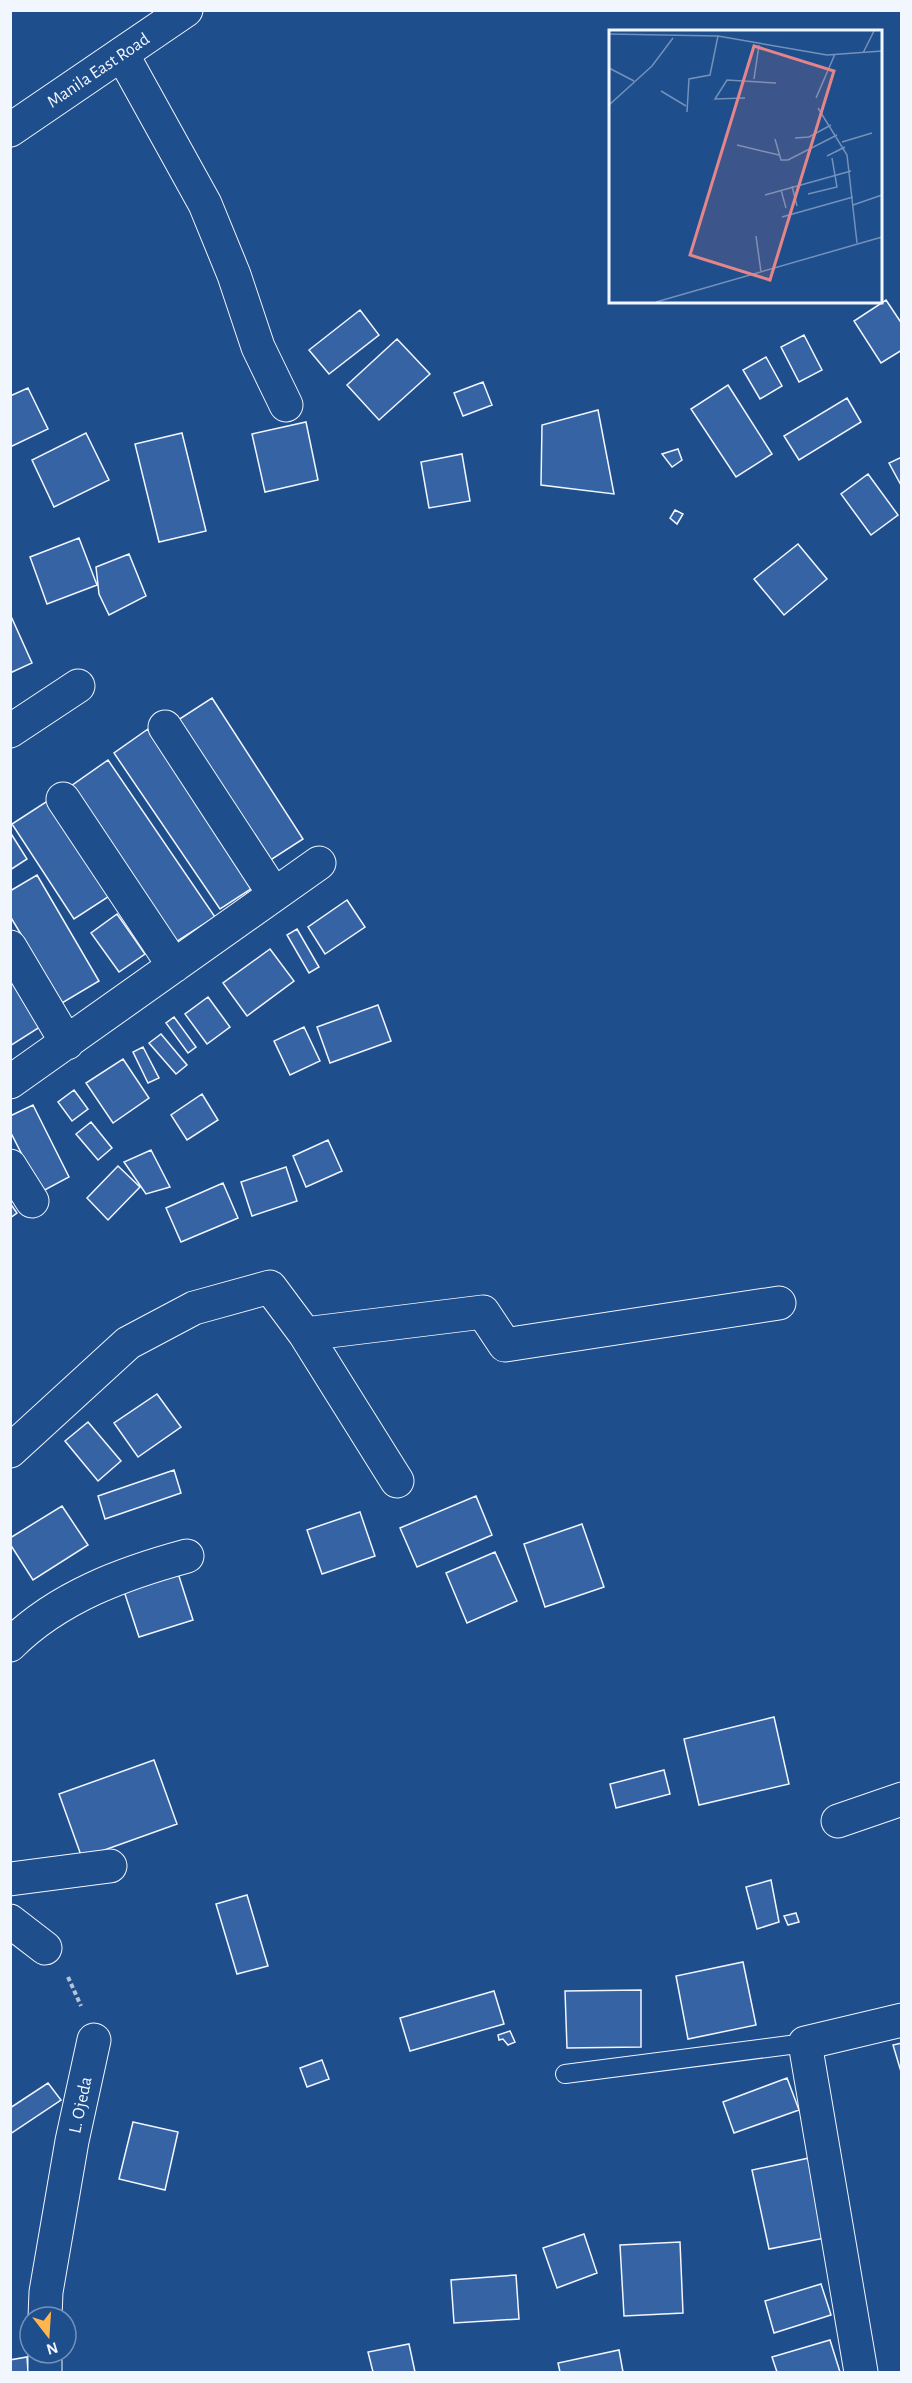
<svg xmlns="http://www.w3.org/2000/svg" width="912" height="2383" font-family="'Alegreya Sans',sans-serif">
  <rect width="100%" height="100%" fill="#1f4e8c"/>
  <path fill="#3563a3" stroke="#f2f6ff" stroke-width="1.5" d="M886 300 902 324V350L881 363 854 321Z
    M360 310 379 335 329 374 309 350Z
    M804 335 822 370 799 382 781 347Z
    M397 339 430 374 379 420 347 385Z
    M766 357 782 386 760 399 743 370Z
    M483 382 492 405 463 416 454 393Z
    M728 385 772 454 736 477 691 409Z
    M28 388 48 429 10 447V396Z
    M847 398 861 422 799 460 784 436Z
    M598 410 614 494 541 485 542 425Z
    M306 422 318 480 265 492 252 434Z
    M86 433 109 480 54 507 32 460Z
    M182 433 206 531 159 542 135 444Z
    M678 449 682 460 672 467 662 454Z
    M462 454 470 501 429 508 421 462Z
    M902 457V487L889 463Z
    M868 474 898 515 871 535 841 494Z
    M675 510 683 514 677 524 670 518Z
    M79 538 97 585 47 604 30 557Z
    M798 544 827 579 784 615 754 579Z
    M129 554 146 596 109 615 99 594 96 567Z
    M10 614 32 663 10 673Z
    M212 698 303 839 269 861 178 720Z
    M148 729 254 887 220 909 114 753Z
    M108 760 215 917 176 942 71 786Z
    M49 800 111 895 74 919 12 824Z
    M10 832 27 859 10 870Z
    M37 875 99 981 62 1003 10 916V891Z
    M347 900 365 927 325 954 308 927Z
    M117 914 145 954 119 972 91 933Z
    M297 929 319 967 309 973 287 935Z
    M270 949 294 981 247 1016 223 983Z
    M13 980 43 1025 10 1046V981Z
    M208 997 230 1027 207 1044 185 1014Z
    M378 1005 391 1041 330 1063 317 1027Z
    M174 1017 196 1047 188 1053 166 1023Z
    M304 1027 320 1061 290 1075 274 1041Z
    M161 1034 187 1065 176 1074 149 1043Z
    M143 1047 159 1078 148 1083 133 1052Z
    M123 1059 149 1098 113 1123 86 1083Z
    M74 1090 88 1109 72 1121 58 1102Z
    M202 1094 218 1120 187 1140 171 1115Z
    M33 1105 69 1177 41 1192 10 1131V1116Z
    M91 1122 112 1148 98 1160 76 1134Z
    M328 1140 342 1171 306 1187 293 1156Z
    M151 1150 170 1187 146 1194 124 1162Z
    M118 1166 140 1187 108 1220 87 1198Z
    M286 1167 297 1201 252 1216 241 1182Z
    M223 1183 238 1218 181 1242 166 1208Z
    M10 1203 17 1213 10 1218Z
    M157 1394 181 1427 138 1457 114 1423Z
    M88 1422 121 1461 98 1481 65 1441Z
    M174 1470 181 1493 105 1519 98 1496Z
    M476 1496 492 1535 417 1567 400 1528Z
    M62 1506 88 1545 33 1580 10 1544V1538Z
    M360 1512 375 1556 322 1574 307 1530Z
    M582 1524 604 1587 545 1607 524 1544Z
    M495 1552 517 1601 467 1623 446 1573Z
    M177 1570 193 1620 139 1637 123 1588Z
    M774 1717 789 1784 699 1805 684 1739Z
    M154 1760 177 1824 82 1858 59 1794Z
    M664 1770 670 1794 616 1808 610 1784Z
    M771 1880 779 1922 757 1929 746 1887Z
    M247 1895 268 1966 237 1974 216 1904Z
    M796 1913 799 1922 788 1925 784 1916Z
    M743 1962 756 2025 688 2039 676 1976Z
    M641 1990V2047L567 2048 565 1991Z
    M494 1991 504 2024 410 2051 400 2018Z
    M510 2031 515 2042 508 2045 503 2039 499 2040 498 2035Z
    M902 2043V2075L893 2045Z
    M322 2060 329 2079 307 2087 300 2068Z
    M787 2078 799 2110 734 2133 723 2102Z
    M48 2083 61 2100 10 2134V2108Z
    M133 2122 178 2132 165 2190 119 2179Z
    M809 2158 825 2238 769 2249 752 2170Z
    M584 2234 597 2273 557 2288 543 2248Z
    M680 2242 683 2313 624 2316 620 2245Z
    M516 2275 519 2319 454 2323 451 2280Z
    M821 2284 831 2315 774 2333 765 2301Z
    M830 2340 840 2372H777L772 2357Z
    M409 2344 415 2372H373L368 2352Z
    M619 2350 623 2372H560L558 2363Z
    M27 2357 28 2372H10V2360Z"/>
  <g fill="none" stroke-linecap="round" stroke-linejoin="round">
    <g stroke="#f2f6ff" stroke-width="20">
      <path id="service" d="M565 2074 805 2043"/>
    </g>
    <g stroke="#f2f6ff" stroke-width="35">
      <path id="minor" d="M122 54 205 204 234 275 258 347 286 405
        M165 727 274 894
        M10 731 78 686
        M63 799 174 966
        M10 947 67 1043
        M10 1082 319 863
        M10 1166 32 1201
        M305 1334 483 1312 505 1345 779 1303
        M10 1451 128 1343 194 1308 270 1287 305 1334 397 1481
        M10 1645C58 1597 124 1573 187 1556
        M838 1821 902 1799
        M10 1879 110 1866
        M10 1921 45 1948
        M45 2317 46 2292 72 2141 94 2040
        M45 2372V2353
        M861 2372 805 2043 902 2020"/>
    </g>
    <g stroke="#f2f6ff" stroke-width="35">
      <path id="primary" d="M10 130 186 10"/>
    </g>
    <path stroke="#b3c4dc" stroke-width="4" stroke-dasharray="4.5 3" stroke-linecap="butt" d="M68 1977 81 2006"/>
    <use href="#service" stroke="#1f4e8c" stroke-width="18"/>
    <use href="#minor" stroke="#1f4e8c" stroke-width="33"/>
    <use href="#primary" stroke="#1f4e8c" stroke-width="33"/>
  </g>
  <g text-anchor="middle" stroke-width="4.5" stroke-linejoin="round" paint-order="stroke">
    <g font-size="18" fill="#f2f6ff" stroke="#1f4e8c">
      <text transform="translate(98 70) rotate(-34)" y="6">Manila East Road</text>
      <text transform="translate(80 2105) rotate(-78)" y="6">L. Ojeda</text>
    </g>
  </g>
  <g transform="translate(609 30)">
    <rect width="273" height="273" fill="#1f4e8c"/>
    <path fill="none" stroke="#7391ba" stroke-width="1.5" d="M0 4 109 6 218 25 273 21M254 23 265 1M0 38 25 51M145 49 150 15M52 61 77 76M136 68 106 69 118 50 167 53M207 68 226 24M0 75 43 36 64 8M209 78 238 125 248 213M78 82 80 49 101 45 109 6M186 108 200 107 222 95M166 109 172 130H179L228 105M233 112 263 103M128 115 170 125M218 126 236 117M183 156 188 176M172 160 177 178M199 164 228 157 223 128M156 165 242 141M244 175 273 165M173 187 244 167M147 206 152 242M47 272 273 207"/>
    <path fill="#e38589" fill-opacity="0.15" stroke="#e38589" stroke-width="3" d="M145 16 225 41 161 250 81 225Z"/>
    <rect width="273" height="273" fill="none" stroke="#f2f6ff" stroke-width="3"/>
  </g>
  <rect width="912" height="2383" fill="none" stroke="#f2f6ff" stroke-width="24"/>
  <g transform="translate(48 2335) rotate(163)"><circle r="28" fill="#1f4e8c" stroke="#7391ba" stroke-width="1.5"/>
  <path d="M0-4.5L10 22L0 15L-10 22Z" fill="#ffb74d"/>
  <text y="-9" font-size="16" font-weight="bold" text-anchor="middle" fill="#f2f6ff">N</text>
  </g>
</svg>
